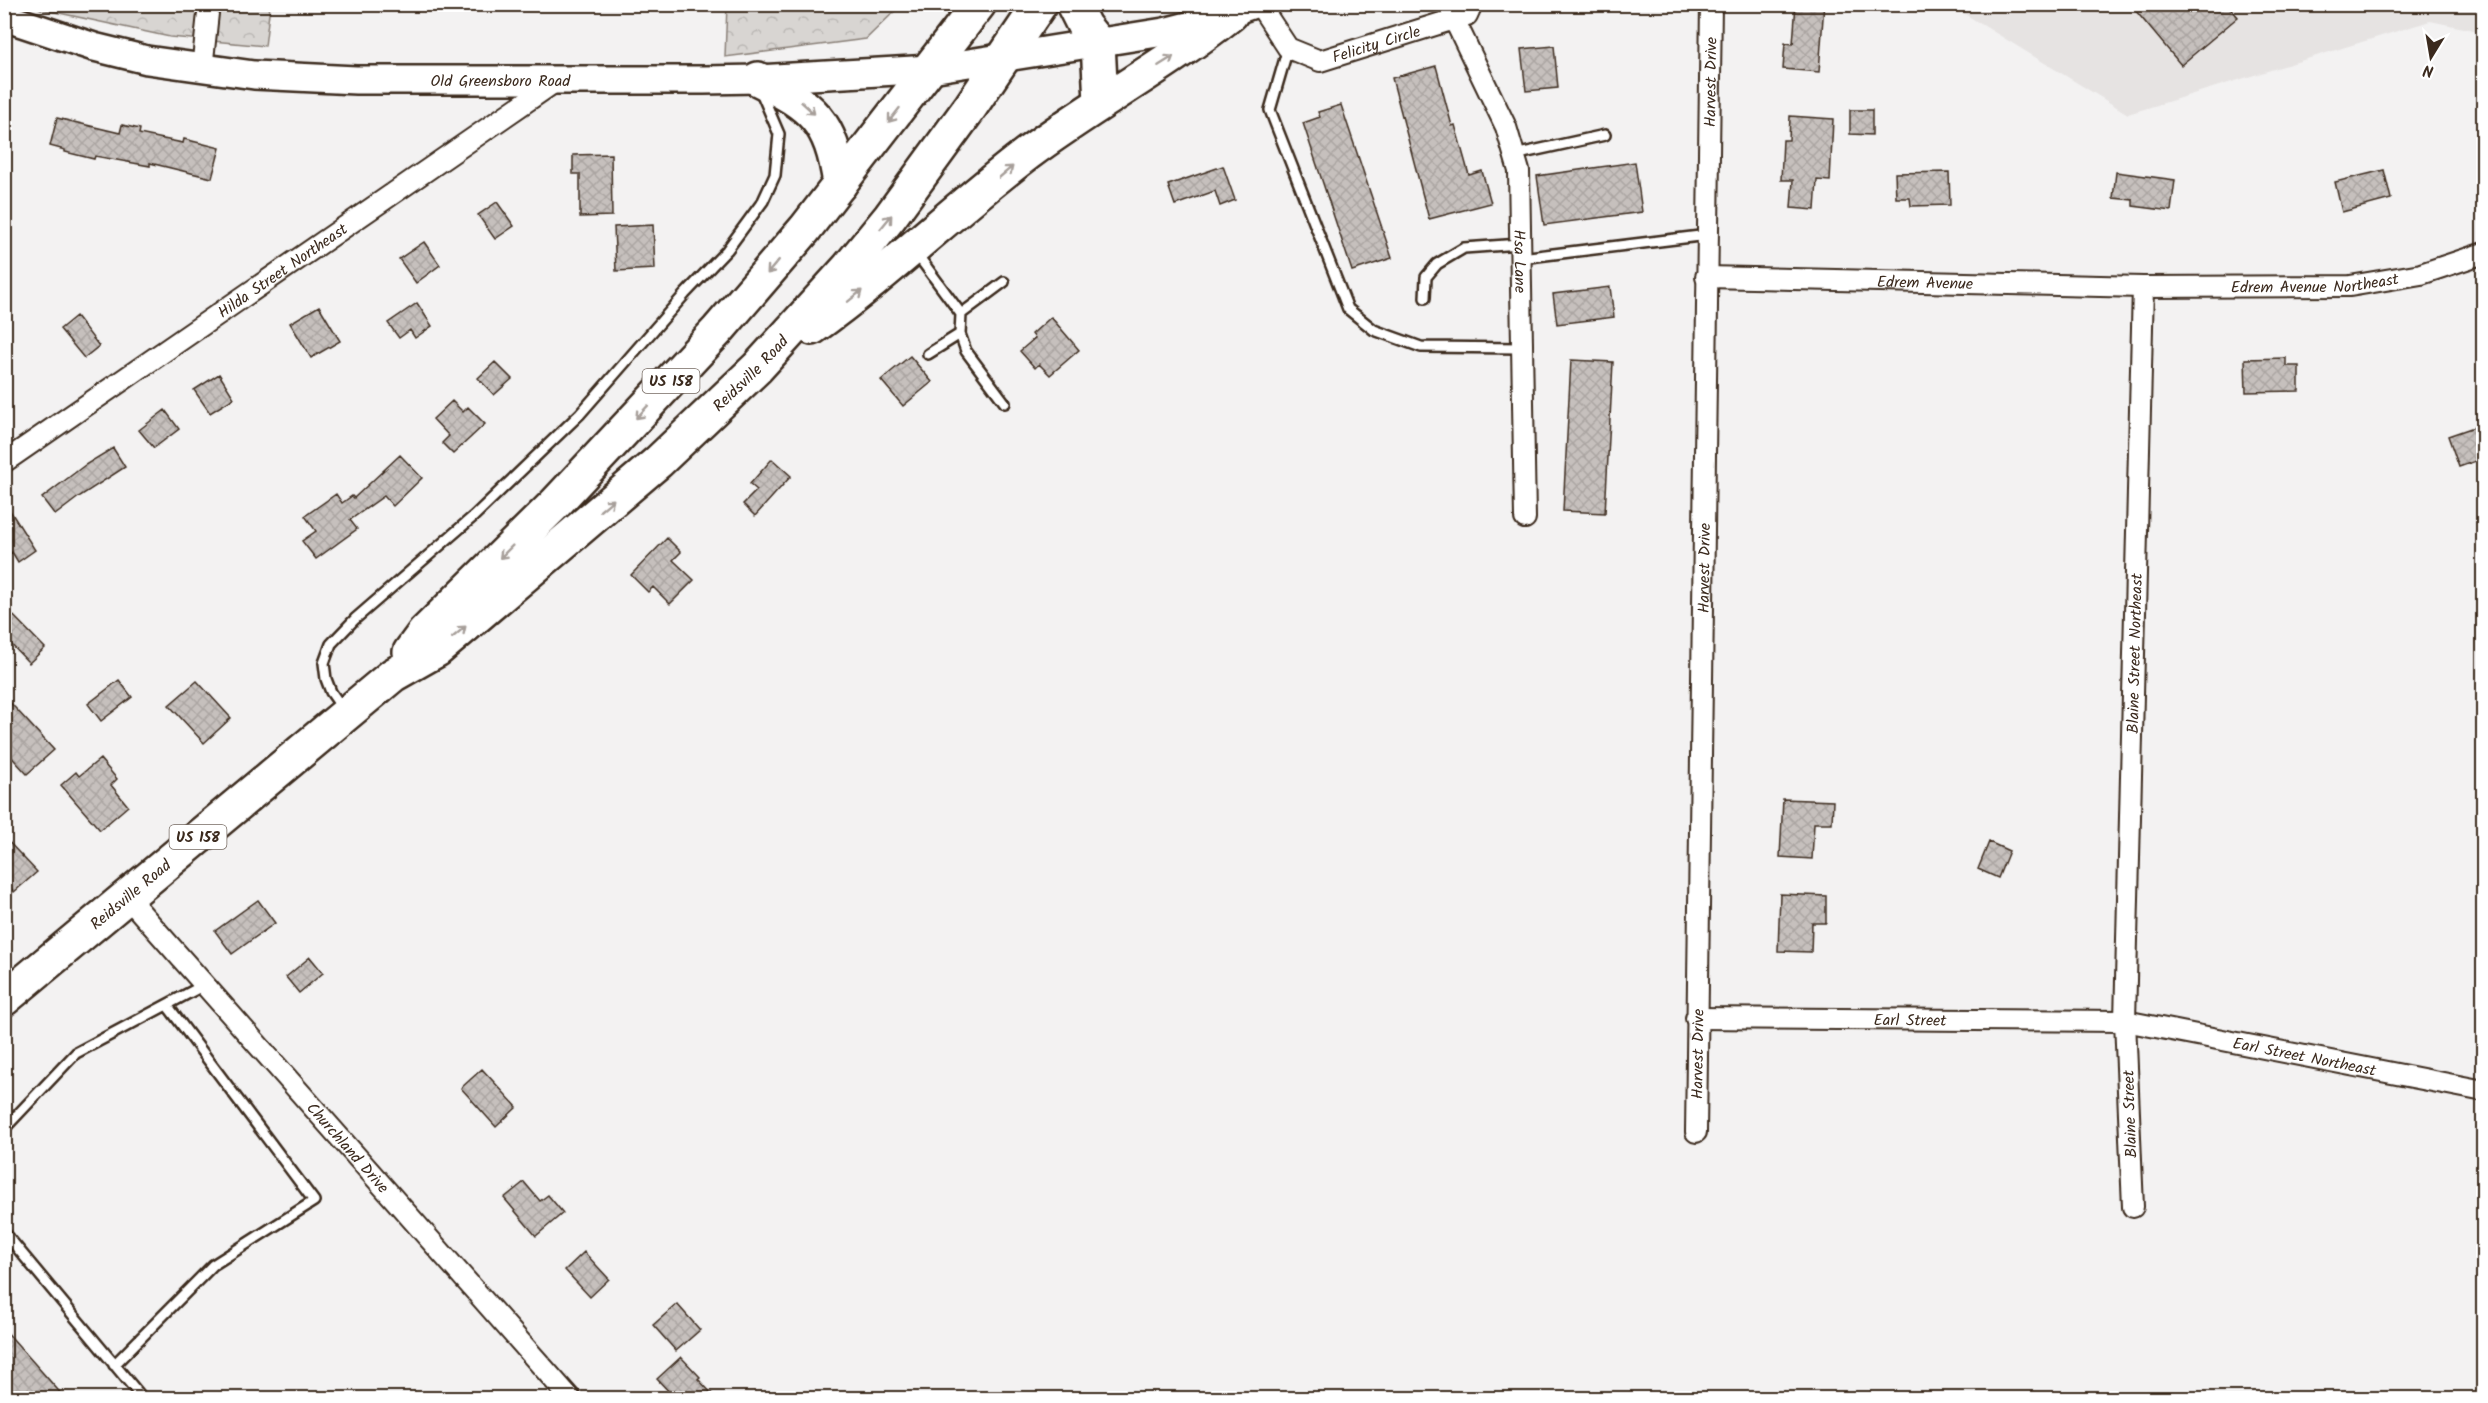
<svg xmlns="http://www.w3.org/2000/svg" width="2488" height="1403" font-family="Kalam,sans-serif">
  <defs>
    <pattern id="forest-crowns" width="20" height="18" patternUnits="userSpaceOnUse" patternTransform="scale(1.5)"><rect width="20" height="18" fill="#d8d5d2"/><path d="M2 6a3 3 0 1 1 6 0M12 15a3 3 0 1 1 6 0" fill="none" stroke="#bab7b4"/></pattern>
    <pattern id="building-cross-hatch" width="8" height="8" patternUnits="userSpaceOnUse" patternTransform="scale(1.5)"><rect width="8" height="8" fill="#c6c0bd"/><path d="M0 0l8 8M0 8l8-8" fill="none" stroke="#aba5a2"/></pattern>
  </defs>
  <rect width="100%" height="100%" fill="#f3f2f2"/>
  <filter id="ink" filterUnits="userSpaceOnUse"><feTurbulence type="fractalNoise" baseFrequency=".0167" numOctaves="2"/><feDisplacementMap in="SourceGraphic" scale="12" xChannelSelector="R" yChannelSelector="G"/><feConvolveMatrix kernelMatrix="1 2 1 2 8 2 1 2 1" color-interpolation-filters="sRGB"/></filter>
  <g filter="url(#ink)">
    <path fill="#e6e3e2" d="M1950 5H2483V32L2430 21 2128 114Z"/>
    <path fill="url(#forest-crowns)" stroke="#8a8078" stroke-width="1.5" d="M32 5H270L265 46 170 37 41 9Z
      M727 5V4L901 5 866 39 725 57Z"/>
    <path fill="url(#building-cross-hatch)" stroke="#3b2a1e" stroke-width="1.5" d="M1796 4H1824L1819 72 1783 69 1785 43 1793 44Z
      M2130 4H2227L2238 17 2181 65Z
      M1554 46 1558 88 1526 91 1521 49Z
      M1436 66 1452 126 1455 125 1469 175 1482 171 1491 203 1429 219 1392 78Z
      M1341 105 1392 258 1352 271 1303 123 1320 117 1318 112Z
      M1850 110H1872V135L1850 134Z
      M1790 116 1833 119 1830 181 1817 180 1815 210 1791 208 1793 180H1781L1783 140H1789Z
      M57 118 120 133 122 125 140 129 139 134 183 143 184 139 220 148 212 178 150 163V166L95 156 94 159 65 152V150L50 146Z
      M611 154 612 216 580 217V174H573V155Z
      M1635 162 1642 212 1544 225 1537 176Z
      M1223 166 1235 200 1220 206 1215 191 1175 205 1168 185Z
      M2384 170 2391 199 2342 212 2335 182Z
      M1949 172 1950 205 1911 206 1910 198H1896L1895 173Z
      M2116 172 2175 180 2171 211 2133 206V200L2113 198Z
      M497 202 514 226 495 239 478 215Z
      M653 225 655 269 616 271 614 227Z
      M424 242 440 265 416 283 399 259Z
      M1610 287 1614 317 1557 324 1553 294Z
      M417 303 432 326 415 338 410 330 399 338 388 323Z
      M319 306 340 341 311 358 290 323Z
      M76 316 99 346 84 358 60 329Z
      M1051 317 1079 350 1050 375 1039 364 1035 368 1020 351 1035 338 1032 334Z
      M910 356 932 382 903 406 881 380Z
      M2286 358V366H2299V391L2246 392 2245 359Z
      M1571 360 1613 362 1605 513 1563 511Z
      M495 362 512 379 494 395 478 378Z
      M219 374 234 398 210 413 194 390Z
      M452 401 463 412 468 407 485 424 453 454 442 443 449 436 433 419Z
      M165 410 179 429 154 448 139 430Z
      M2474 427 2484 458 2459 467 2448 436Z
      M113 448 125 467 80 496 55 515 42 498 85 465Z
      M400 455 422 478 393 506 384 496 350 520 357 529 316 559 302 541 316 531 305 516 336 494 342 503 352 496 354 498Z
      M772 459 791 476 755 516 743 504 757 490 750 484Z
      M4 501 35 550 18 562 12 552 4 557Z
      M667 538 681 552 673 560 694 580 670 604 653 587 648 592 631 575Z
      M4 606 45 648 29 663 4 637Z
      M119 680 132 697 101 721 88 704Z
      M197 681 231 718 204 743 169 705Z
      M4 696 54 750 27 774 4 749Z
      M100 759 117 779 111 785 128 806 100 830 61 785 76 772 79 776Z
      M1783 799 1833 801 1832 823H1814L1812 859 1780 857Z
      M4 837 37 872 14 892 4 881Z
      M1989 842 2009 851 1998 878 1978 869Z
      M1780 894 1826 896V923H1812L1811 952 1778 951Z
      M258 900 275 923 232 954 215 931Z
      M310 957 323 973 299 993 286 977Z
      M482 1069 517 1107 496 1127 461 1088Z
      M524 1182 540 1201 548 1195 563 1213 536 1236 504 1198Z
      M584 1252 609 1279 590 1297 565 1270Z
      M677 1304 700 1330 676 1351 653 1325Z
      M4 1329 65 1398H4Z
      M681 1357 700 1377 698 1379 716 1398H675L657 1379Z"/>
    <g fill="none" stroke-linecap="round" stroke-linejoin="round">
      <g stroke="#3b2a1e" stroke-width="14">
        <path id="lane" d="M1288 48 1270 110 1348 309 1374 330 1421 347 1522 348
          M1514 155 1605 135
          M916 253 961 314 960 334 966 351 1005 403
          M1521 258 1708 235
          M1425 298 1426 277 1437 264 1464 248 1520 244
          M961 314 1004 282
          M928 354 960 334
          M343 709 331 692 326 679 324 663 331 644 355 619 474 516 580 414 685 294 727 250 763 201 775 175 779 134 761 92
          M4 1129 76 1053 204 985
          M4 1232 139 1394 138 1398
          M114 1365 213 1265 314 1201 167 1005"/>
      </g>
      <g stroke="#3b2a1e" stroke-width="24">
        <g id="street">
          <path id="s1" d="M1259 4 1288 48 1320 61 1467 15 1472 4"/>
          <path id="s2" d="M1454 19 1506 127 1519 171 1525 518"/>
          <path d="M202 69 209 4"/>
          <path id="s3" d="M1706 277 2143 287 2350 286 2421 274 2484 253"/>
          <path id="s4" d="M4 462 559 79"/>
          <path id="s5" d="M127 897 570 1398"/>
          <path id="s6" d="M1696 1018 2125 1021 2484 1091"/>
          <path id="s7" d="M1696 1132 1711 4"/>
          <path id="s8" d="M2133 1207 2125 1021 2143 287"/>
        </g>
      </g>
      <g stroke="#3b2a1e" stroke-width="32">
        <g id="secondary">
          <path id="s9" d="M4 17 94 47 147 60 254 75 356 80H704L758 79 931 69 1164 32 1199 23 1254 4"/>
        </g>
      </g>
      <g stroke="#3b2a1e" stroke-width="38">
        <g id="highway">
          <path d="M1073 4 1084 26 1098 43 1101 102"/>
          <path d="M758 79C813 106 831 121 840 184"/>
          <path d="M812 328C888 274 954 209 1028 153 1094 104 1167 65 1231 14"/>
          <path d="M410 652 424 633 555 504 718 330 805 229 979 4"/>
          <path id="s10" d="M4 999 393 675 437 650 658 462 757 368 849 267 890 217 971 106 1040 4"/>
        </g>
      </g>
      <use href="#lane" stroke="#fff" stroke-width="9"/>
      <use href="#street" stroke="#fff" stroke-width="20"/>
      <use href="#secondary" stroke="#fff" stroke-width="27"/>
      <use href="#highway" stroke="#fff" stroke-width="33"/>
    </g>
    <defs><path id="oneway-shaft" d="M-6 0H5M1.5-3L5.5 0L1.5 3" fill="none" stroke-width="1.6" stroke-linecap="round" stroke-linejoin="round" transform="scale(1.5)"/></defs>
    <g stroke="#a79f9a">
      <use href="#oneway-shaft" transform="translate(1166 61) rotate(-32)"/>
      <use href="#oneway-shaft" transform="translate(808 108) rotate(42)"/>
      <use href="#oneway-shaft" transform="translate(894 115) rotate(128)"/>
      <use href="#oneway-shaft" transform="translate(1006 172) rotate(-40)"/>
      <use href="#oneway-shaft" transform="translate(886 222) rotate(-51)"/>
      <use href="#oneway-shaft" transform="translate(773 267) rotate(130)"/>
      <use href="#oneway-shaft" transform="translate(855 296) rotate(-39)"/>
      <use href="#oneway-shaft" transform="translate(642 412) rotate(133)"/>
      <use href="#oneway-shaft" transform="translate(607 505) rotate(-40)"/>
      <use href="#oneway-shaft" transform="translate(506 552) rotate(135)"/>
      <use href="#oneway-shaft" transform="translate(459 632) rotate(-40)"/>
    </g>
  </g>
  <g text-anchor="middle" stroke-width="5" stroke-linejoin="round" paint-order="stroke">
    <g fill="#fff" stroke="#766a62" stroke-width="1.5">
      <rect x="642.5" y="369" width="57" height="24" rx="4.5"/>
      <rect x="169.5" y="825" width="57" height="24" rx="4.5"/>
    </g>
    <g font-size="15" font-weight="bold" fill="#3b2a1e">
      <text x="671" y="386">US 158</text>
      <text x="198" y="842">US 158</text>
    </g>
    <g font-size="16" fill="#3b2a1e" stroke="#fff">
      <text dy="6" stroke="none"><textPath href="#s1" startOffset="146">Felicity Circle</textPath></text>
      <text dy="6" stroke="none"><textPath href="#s9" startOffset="504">Old Greensboro Road</textPath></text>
      <text dy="6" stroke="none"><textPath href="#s7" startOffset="1050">Harvest Drive</textPath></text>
      <text dy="6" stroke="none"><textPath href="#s2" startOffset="256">Hsa Lane</textPath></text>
      <text dy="6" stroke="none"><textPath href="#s4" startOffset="338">Hilda Street Northeast</textPath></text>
      <text dy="6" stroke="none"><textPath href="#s3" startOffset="609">Edrem Avenue Northeast</textPath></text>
      <text dy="6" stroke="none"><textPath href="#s3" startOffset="219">Edrem Avenue</textPath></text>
      <text dy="6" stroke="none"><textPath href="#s10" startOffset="975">Reidsville Road</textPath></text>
      <text dy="6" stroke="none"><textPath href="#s7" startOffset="564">Harvest Drive</textPath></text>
      <text dy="6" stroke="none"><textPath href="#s8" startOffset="554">Blaine Street Northeast</textPath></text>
      <text dy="6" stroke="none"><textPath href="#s10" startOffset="164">Reidsville Road</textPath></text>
      <text dy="6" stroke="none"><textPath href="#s6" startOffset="214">Earl Street</textPath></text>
      <text dy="6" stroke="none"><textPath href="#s7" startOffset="78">Harvest Drive</textPath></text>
      <text dy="6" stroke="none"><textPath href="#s6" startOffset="612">Earl Street Northeast</textPath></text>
      <text transform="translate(2129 1114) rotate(-92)" y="6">Blaine Street</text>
      <text dy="6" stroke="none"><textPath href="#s5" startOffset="334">Churchland Drive</textPath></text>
    </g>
  </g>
  <rect width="2488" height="1403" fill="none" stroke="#fff" stroke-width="24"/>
  <rect x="12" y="12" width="2464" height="1379" fill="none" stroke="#3b2a1e" stroke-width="2" filter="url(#ink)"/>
  <g transform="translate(2431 57) rotate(191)" stroke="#ffffff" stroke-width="4.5" paint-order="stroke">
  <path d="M0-4.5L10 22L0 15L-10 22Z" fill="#3b2a1e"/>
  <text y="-9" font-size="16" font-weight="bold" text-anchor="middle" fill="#3b2a1e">N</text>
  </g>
</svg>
